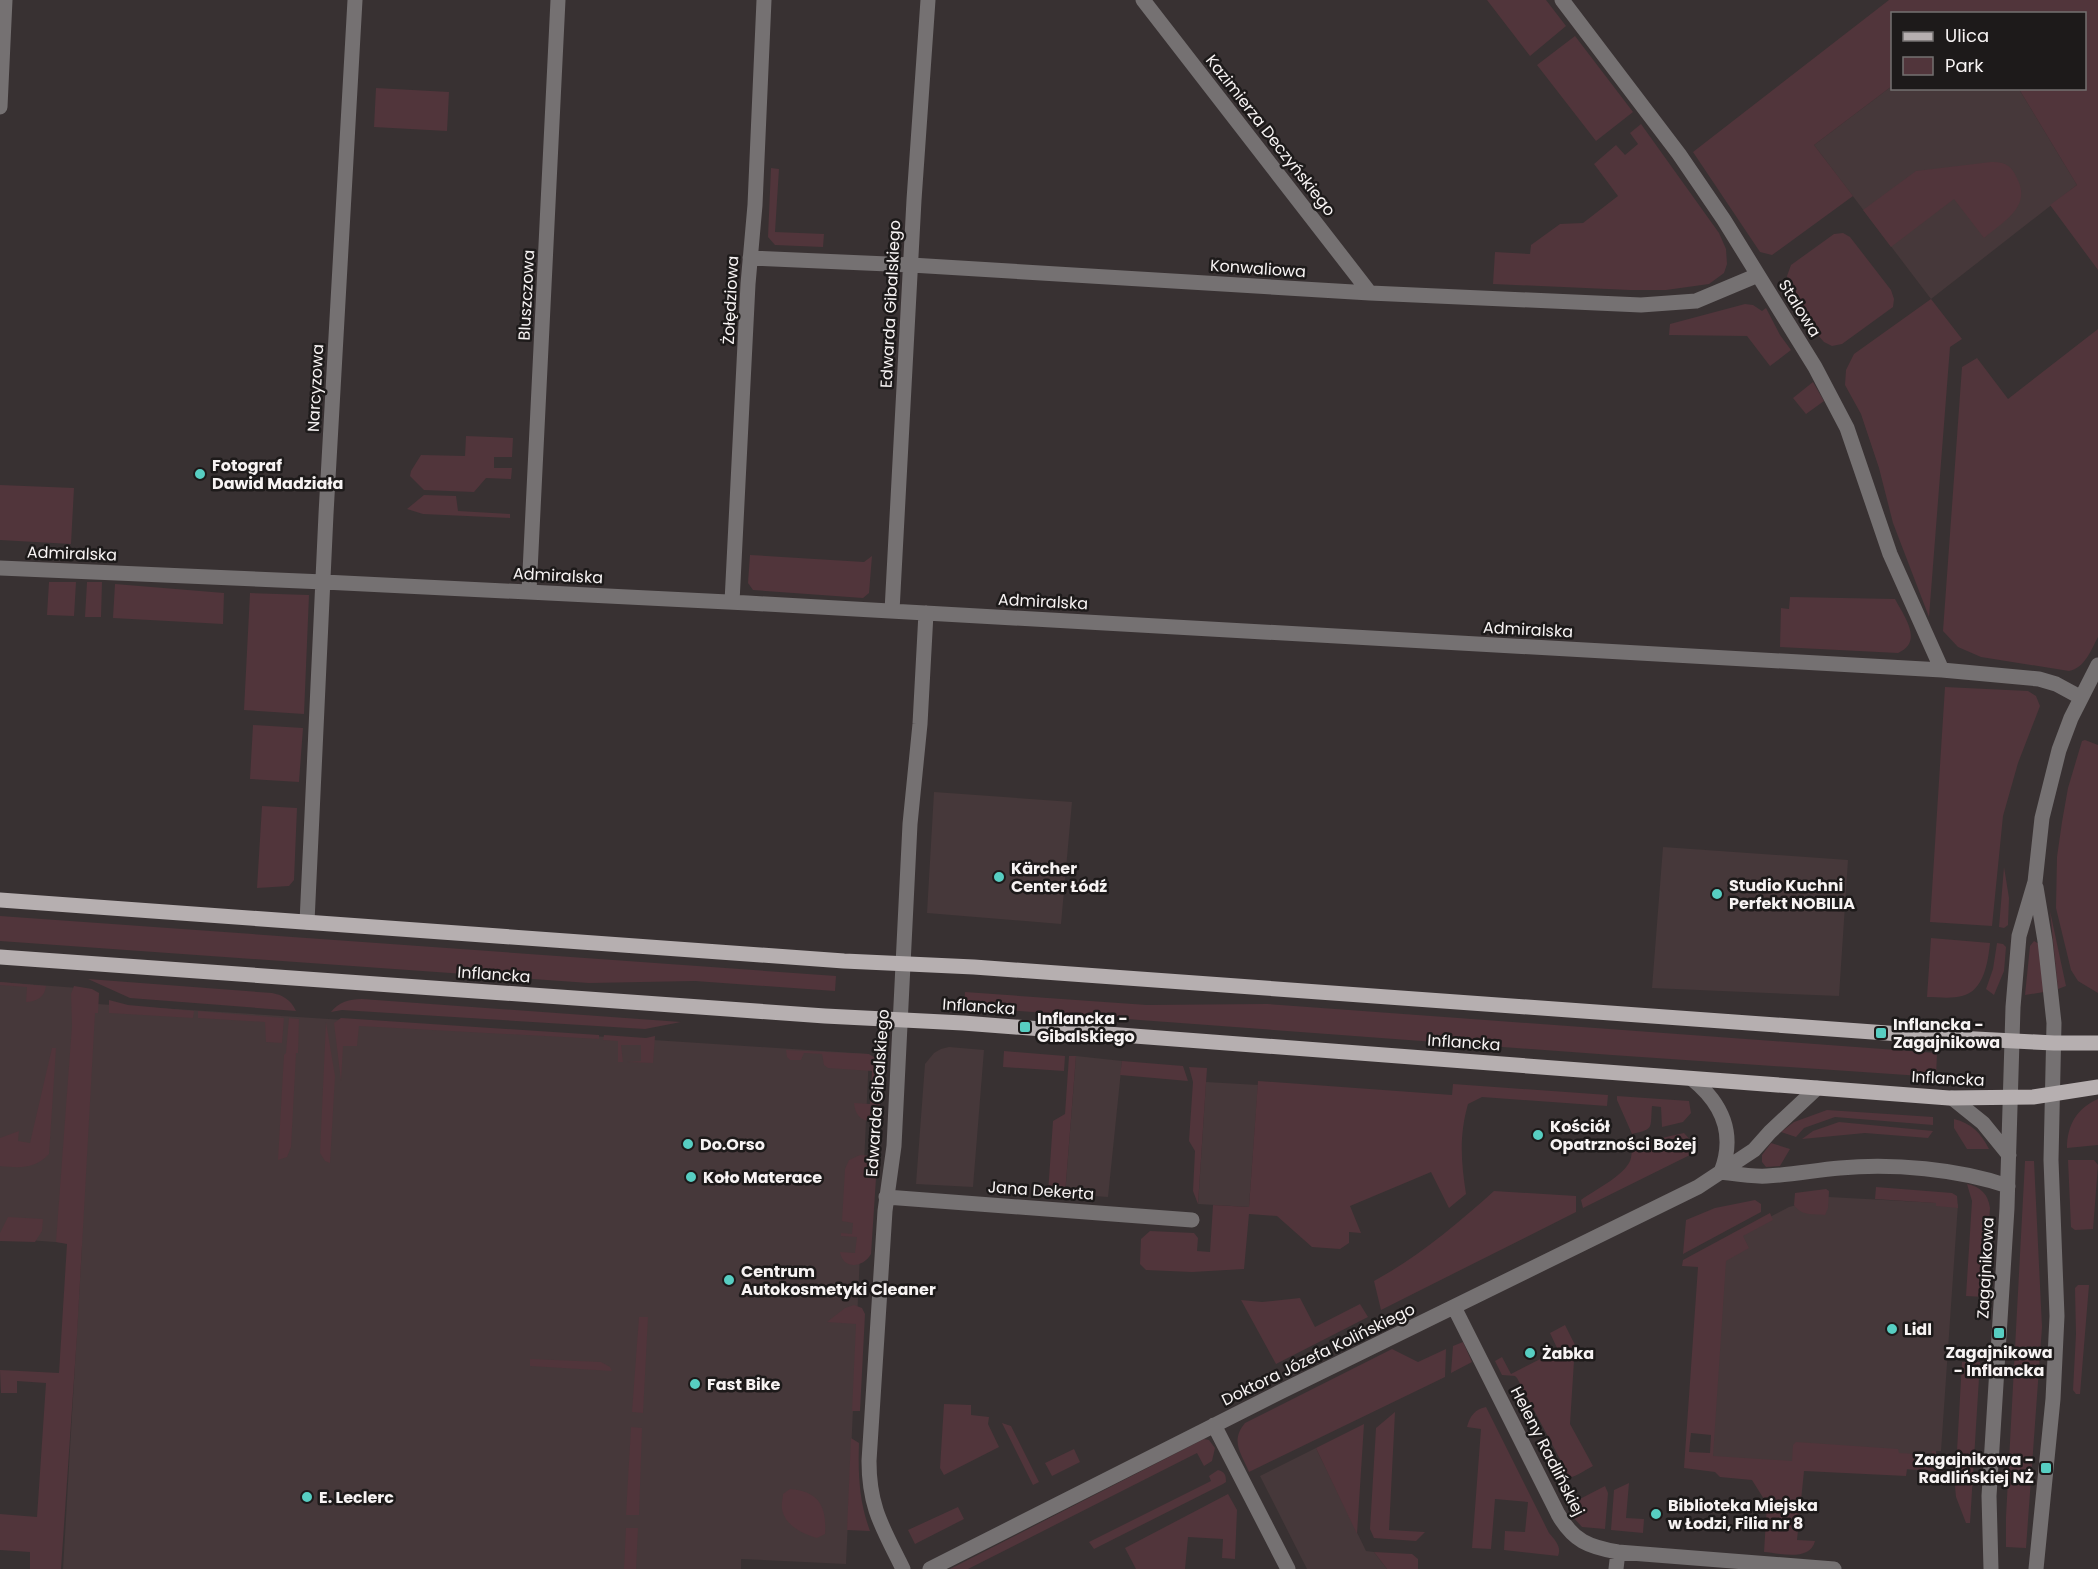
<svg xmlns="http://www.w3.org/2000/svg" width="2098" height="1569" font-family="Poppins,sans-serif">
  <rect width="100%" height="100%" fill="#383132"/>
  <path fill="#46383a" d="M1892 86V88L2019 89 2077 185 1931 299 1814 145Z
    M934 792 1072 802 1061 924 927 913Z
    M1663 847 1848 860 1839 996 1652 988Z
    M0 982 91 989 97 1004 869 1054 846 1564 741 1559V1569H63L82 1244 0 1238Z
    M949 1047 984 1050 973 1187 916 1184 925 1064 934 1053 941 1049Z
    M1076 1056 1122 1061 1108 1197 1065 1194Z
    M1206 1082 1258 1085 1249 1207 1198 1204Z
    M1829 1197 1958 1204 1941 1451H1936V1471L1711 1459 1726 1240 1789 1207Z
    M1316 1448 1366 1551 1374 1552 1387 1569H1307L1260 1476Z"/>
  <path fill="#51353b" fill-rule="evenodd" d="M1487 0H1546L1566 26 1530 56Z
    M1889 0H2098V270L2050 205 2077 185 2019 89 2084 88V14H1892V86L1814 145 1853 196 1772 255 1760 252 1693 152Z
    M1575 36 1633 112 1596 141 1537 65Z
    M376 88 449 92 447 131 374 127Z
    M1641 124 1719 233 1726 249 1727 264 1724 273 1709 284 1666 290H1630L1493 284 1495 252 1530 254 1531 245 1560 224 1583 223 1618 196 1594 164 1616 145 1625 155 1638 144 1630 133Z
    M1991 162C2005 162 2011 165 2017 178 2032 207 2004 221 1984 238L1954 199 1891 247 1863 210 1916 171Z
    M771 168 779 169 775 232 824 234 823 247 775 245 768 237Z
    M1843 233 1850 237 1891 290 1894 299 1893 307 1842 344 1832 346 1824 342 1817 334 1789 289 1787 276 1791 265 1834 234Z
    M1931 299 1962 339 1950 347 1929 617 1893 523 1879 468 1861 414 1845 385 1846 370 1854 354Z
    M1745 304 1753 305 1762 311 1766 308 1780 335 1791 350 1770 366 1747 336 1669 335 1670 324Z
    M2098 329V637C2091 650 2085 668 2069 671L1981 657 1958 647 1943 631 1962 367 1977 358 2008 399Z
    M1813 382 1824 401 1806 414 1793 398Z
    M466 436 513 438 512 457H494V468H512L511 479 486 478 474 492 424 490 410 476 411 471 421 455 465 456Z
    M0 485 74 488 71 544 0 540Z
    M424 495 456 496 458 511 510 514V518L423 514 407 509Z
    M750 555 864 562 872 556 869 593 863 598 753 590 748 583Z
    M49 582H76L74 616 47 615Z
    M87 582H102L101 617H85Z
    M115 584 224 593 223 624 113 618Z
    M250 593 309 595 304 714 244 710Z
    M1790 597 1895 599C1904 616 1924 642 1898 653L1780 647 1781 608 1789 609Z
    M1945 687 2028 691 2036 696 2040 706 2018 763 2003 816 1992 926 1930 922Z
    M253 725 303 728 299 782 250 779Z
    M2085 740 2098 745V993L2078 981 2071 970 2056 908 2057 857 2062 822 2068 788 2082 741Z
    M262 806 297 808 294 880 289 886 257 888Z
    M2004 867 2009 898 2008 925 2004 928 1999 927Z
    M2050 911 2066 986 2058 989Z
    M0 916 836 976 835 991 695 981 589 983 0 941Z
    M1931 938 1990 943C1988 962 1984 991 1962 996 1951 999 1938 997 1927 997Z
    M2034 941 2039 944 2044 992 2025 995 2030 946Z
    M1997 943 2003 944 2006 947 2004 971 1994 995 1986 989 1993 969Z
    M88 979 272 993C283 995 291 1000 296 1011L130 998Z
    M0 982 46 986C45 997 36 1002 26 1002L27 987 0 985Z
    M74 986 92 989 99 993 98 1013H95L77 1335 61 1569H30V1552L0 1550V1514L37 1517 46 1383 17 1381V1393H1L0 1370 59 1373 67 1244 56 1242 72 1026 71 994Z
    M965 992 1147 1005 1267 1004 1937 1053 1936 1077 1612 1055 964 1007Z
    M362 999 681 1022 645 1029 342 1010 331 1012C339 1002 349 999 362 999Z
    M109 1000 128 1005 194 1011 193 1018 109 1013Z
    M198 1011 284 1018 282 1043 266 1042 265 1022 198 1018Z
    M289 1018 299 1019 298 1053H296L291 1147 287 1157 278 1160 284 1055 286 1053Z
    M341 1018 599 1035V1039L359 1026 357 1046H343L341 1081 334 1023Z
    M326 1022 335 1076 330 1163 325 1161 320 1153Z
    M604 1035 646 1038 655 1036 653 1063 627 1062 641 1061V1045H621L623 1062H618V1041L603 1040Z
    M52 1048H56L49 1154C35 1169 20 1168 0 1166V1138L19 1131 18 1141 30 1143Z
    M786 1050 869 1054 877 1059 878 1065H883L879 1118C866 1125 855 1118 854 1103L870 1104 872 1071 828 1068 824 1065 822 1054 804 1053 801 1060H790L787 1057Z
    M1004 1051 1065 1056 1064 1071 1003 1067Z
    M1069 1056H1076L1065 1194 1048 1193 1053 1121 1065 1114Z
    M1122 1061 1183 1066 1188 1081 1120 1075Z
    M1189 1067 1207 1068 1198 1204 1193 1191 1195 1151 1189 1141 1193 1082Z
    M1258 1081 1452 1095 1453 1084 1608 1095 1607 1106 1482 1097 1468 1104C1459 1136 1461 1161 1466 1194L1449 1208 1431 1172 1350 1206 1361 1233 1349 1232V1243L1340 1249 1312 1247 1277 1216 1249 1214 1244 1269 1192 1272 1146 1270 1140 1264 1141 1239 1150 1231 1194 1233 1198 1238 1197 1251 1210 1252 1213 1205 1249 1207Z
    M1617 1096 1689 1101 1691 1113 1683 1122 1662 1127 1661 1107 1652 1106C1650 1128 1655 1129 1632 1134L1617 1100Z
    M2098 1099V1145L2067 1148C2067 1125 2077 1108 2098 1099Z
    M1827 1110 1933 1117V1125L1835 1117 1804 1128 1796 1137 1781 1132 1794 1122Z
    M1954 1119C1971 1123 1981 1133 1989 1149H1967L1954 1128Z
    M1839 1122 1933 1131 1928 1138 1865 1133 1802 1139 1813 1131Z
    M1684 1133 1693 1143 1694 1153 1583 1208 1581 1200C1595 1190 1621 1177 1629 1163 1633 1157 1630 1150 1635 1144Z
    M1771 1143 1790 1149 1780 1166 1766 1167 1762 1162V1155Z
    M860 1155 873 1156 877 1163 871 1254C863 1268 843 1270 840 1252L855 1253 857 1237 841 1236V1233L852 1234 853 1223 842 1221 845 1169 849 1160Z
    M2094 1160 2098 1165 2093 1229 2075 1230 2071 1227 2068 1160Z
    M2025 1161H2034L2042 1327 2026 1548 2006 1547V1517Z
    M1967 1184C1981 1187 1988 1194 1990 1208L1984 1297 1966 1296 1972 1201Z
    M1876 1187 1952 1193 1957 1196 1958 1208 1936 1206V1203L1875 1199Z
    M1826 1189 1829 1191 1828 1208 1825 1215C1813 1214 1801 1216 1794 1205L1795 1193Z
    M1494 1191 1576 1196V1212L1381 1310 1374 1281C1418 1257 1456 1225 1494 1191Z
    M1755 1200 1761 1204V1212L1683 1254 1686 1220 1715 1208Z
    M1770 1213 1773 1220 1743 1236 1749 1248 1726 1261 1713 1456 1792 1461 1793 1445 1796 1442 1898 1449 1899 1453 1931 1455 1932 1451H1936V1471L1907 1469 1906 1476 1804 1471 1797 1540 1815 1541C1810 1562 1779 1553 1764 1552L1767 1504 1752 1480 1720 1477 1715 1472 1684 1468 1698 1267 1682 1266 1683 1260ZM1691 1433 1711 1435 1710 1453 1689 1452Z
    M8 1217 43 1219 42 1231 35 1242 0 1241V1233Z
    M2078 1285H2089L2080 1394H2076L2073 1390 2076 1334 2075 1288Z
    M1300 1298 1315 1327 1360 1304 1368 1317 1276 1364 1241 1300 1262 1302Z
    M854 1305 862 1308 865 1314 860 1411H852L856 1324 827 1322 845 1308Z
    M639 1317H648L643 1413 632 1412Z
    M1565 1325 1575 1345 1570 1424 1593 1466C1578 1474 1561 1488 1549 1469L1562 1463 1517 1378 1515 1376 1502 1375 1495 1361 1502 1357 1511 1374 1558 1350 1550 1333Z
    M1463 1342 1472 1362 1451 1373 1453 1346Z
    M1392 1349 1418 1362 1446 1349 1445 1377 1249 1472C1241 1453 1230 1441 1245 1423Z
    M530 1359 601 1362 610 1367 612 1371 530 1366Z
    M1962 1362H1980L1970 1523H1966L1956 1497 1955 1486Z
    M944 1404 971 1405V1415L989 1417 988 1424 999 1447 944 1475 940 1468Z
    M1486 1407 1549 1533C1555 1540 1562 1547 1558 1556L1504 1550 1505 1531 1525 1532 1528 1502 1495 1499 1491 1549 1472 1548 1481 1429 1467 1427C1470 1416 1475 1409 1486 1407Z
    M1395 1412 1389 1530 1425 1532 1416 1541 1374 1538 1370 1529 1376 1428Z
    M1002 1423 1011 1426 1039 1482 1033 1485Z
    M1364 1424 1357 1534 1316 1448Z
    M631 1427 642 1428 639 1515H626Z
    M851 1438 859 1443C858 1474 859 1501 870 1531L847 1530Z
    M1204 1439 1209 1440 1215 1448 1212 1461 1204 1466 1197 1453 968 1569H950Z
    M1074 1449 1080 1462 1052 1476 1045 1463Z
    M1218 1470C1225 1472 1226 1475 1226 1482L1223 1484 1094 1549 1089 1542 1211 1481 1209 1476Z
    M1629 1483 1626 1518 1644 1519 1643 1533 1611 1530 1614 1490Z
    M1605 1486 1608 1493 1605 1529 1582 1527 1572 1516V1510L1576 1501Z
    M790 1489C819 1491 827 1507 825 1534L817 1538C803 1534 785 1526 782 1509 781 1505 783 1498 783 1494Z
    M1228 1494 1237 1510 1235 1559 1222 1558 1223 1539 1188 1537 1185 1569H1136L1125 1548Z
    M958 1507 964 1519 915 1544 908 1530Z
    M626 1528H638L636 1569H624Z
    M1374 1552 1412 1554 1418 1559V1569H1387Z"/>
  <g fill="none" stroke-linecap="round" stroke-linejoin="round">
    <path stroke="#757172" stroke-width="15" d="M1143 0 1370 293
      M1562 0 1679 154 1724 220 1815 367 1847 428 1890 554 1942 670
      M0 107 5 0
      M750 258 911 265 1370 293 1641 305 1696 301 1758 275
      M0 568 324 582 748 603 1942 670 2039 679 2056 684 2080 697
      M529 592 558 0
      M732 602 748 284 755 205 764 0
      M892 611 914 200 928 0
      M307 922 326 514 355 0
      M1692 1079C1722 1103 1736 1134 1721 1172
      M1952 1098 1983 1123 2009 1155
      M1721 1172C1736 1174 1752 1177 1767 1176 1791 1175 1816 1170 1840 1168 1893 1163 1958 1169 2008 1186
      M886 1197 1192 1220
      M1454 1307 1558 1514C1573 1541 1589 1547 1618 1552L1834 1569
      M1214 1425 1288 1569
      M903 1569C883 1528 869 1508 869 1461L885 1211 894 1146 910 824 920 724 926 613
      M930 1569 1280 1392 1698 1187 1754 1150 1770 1132 1817 1088
      M1616 1569 1618 1552
      M1991 1569 1989 1496 2007 1208 2013 1007 2019 936 2035 882 2042 818 2059 750 2071 718 2098 665
      M2036 1569 2053 1399 2057 1316 2051 1160 2054 1023 2045 941 2036 887"/>
    <path stroke="#b6afb0" stroke-width="15" d="M0 900 844 961 974 967 1956 1038 2054 1043H2098
      M0 957 825 1016 963 1023 1949 1098 2033 1097 2098 1087"/>
  </g>
  <g fill="#57cec2" stroke="#1d1a1a" stroke-width="2">
    <circle cx="200" cy="474" r="6"/>
    <circle cx="999" cy="877" r="6"/>
    <circle cx="1717" cy="894" r="6"/>
    <rect x="1019" y="1021" width="12" height="12" rx="3"/>
    <rect x="1875" y="1027" width="12" height="12" rx="3"/>
    <circle cx="1538" cy="1135" r="6"/>
    <circle cx="688" cy="1144" r="6"/>
    <circle cx="691" cy="1177" r="6"/>
    <circle cx="729" cy="1280" r="6"/>
    <circle cx="1892" cy="1329" r="6"/>
    <rect x="1993" y="1327" width="12" height="12" rx="3"/>
    <circle cx="1530" cy="1353" r="6"/>
    <circle cx="695" cy="1384" r="6"/>
    <rect x="2040" y="1462" width="12" height="12" rx="3"/>
    <circle cx="307" cy="1497" r="6"/>
    <circle cx="1656" cy="1514" r="6"/>
  </g>
  <g text-anchor="middle" stroke-width="5" stroke-linejoin="round" paint-order="stroke">
    <g font-size="16" fill="#f7f3f3" stroke="#1d1a1a">
      <text transform="translate(1271 135) rotate(52)" y="6">Kazimierza Deczyńskiego</text>
      <text transform="translate(1258 268) rotate(4)" y="6">Konwaliowa</text>
      <text transform="translate(526 295) rotate(-87)" y="6">Bluszczowa</text>
      <text transform="translate(730 300) rotate(-87)" y="6">Żołędziowa</text>
      <text transform="translate(890 304) rotate(-87)" y="6">Edwarda Gibalskiego</text>
      <text transform="translate(1800 308) rotate(58)" y="6">Stalowa</text>
      <text transform="translate(315 388) rotate(-87)" y="6">Narcyzowa</text>
      <text transform="translate(72 553) rotate(2)" y="6">Admiralska</text>
      <text transform="translate(558 575) rotate(3)" y="6">Admiralska</text>
      <text transform="translate(1043 601) rotate(3)" y="6">Admiralska</text>
      <text transform="translate(1528 629) rotate(3)" y="6">Admiralska</text>
      <text transform="translate(494 974) rotate(4)" y="6">Inflancka</text>
      <text transform="translate(979 1006) rotate(4)" y="6">Inflancka</text>
      <text transform="translate(1464 1042) rotate(4)" y="6">Inflancka</text>
      <text transform="translate(1948 1078) rotate(3)" y="6">Inflancka</text>
      <text transform="translate(877 1093) rotate(-86)" y="6">Edwarda Gibalskiego</text>
      <text transform="translate(1041 1190) rotate(4)" y="6">Jana Dekerta</text>
      <text transform="translate(1985 1268) rotate(-87)" y="6">Zagajnikowa</text>
      <text transform="translate(1318 1354) rotate(-26)" y="6">Doktora Józefa Kolińskiego</text>
      <text transform="translate(1548 1451) rotate(63)" y="6">Heleny Radlińskiej</text>
    </g>
    <g font-size="16" font-weight="bold" fill="#f7f3f3" stroke="#1d1a1a" text-anchor="start">
      <text x="212" y="471">Fotograf<tspan x="212" dy="18">Dawid Madziała</tspan></text>
      <text x="1011" y="874">Kärcher<tspan x="1011" dy="18">Center Łódź</tspan></text>
      <text x="1729" y="891">Studio Kuchni<tspan x="1729" dy="18">Perfekt NOBILIA</tspan></text>
      <text x="1037" y="1024">Inflancka -<tspan x="1037" dy="18">Gibalskiego</tspan></text>
      <text x="1893" y="1030">Inflancka -<tspan x="1893" dy="18">Zagajnikowa</tspan></text>
      <text x="1550" y="1132">Kościół<tspan x="1550" dy="18">Opatrzności Bożej</tspan></text>
      <text x="700" y="1150">Do.Orso</text>
      <text x="703" y="1183">Koło Materace</text>
      <text x="741" y="1277">Centrum<tspan x="741" dy="18">Autokosmetyki Cleaner</tspan></text>
      <text x="1904" y="1335">Lidl</text>
      <text x="1999" y="1358" text-anchor="middle">Zagajnikowa<tspan x="1999" dy="18">- Inflancka</tspan></text>
      <text x="1542" y="1359">Żabka</text>
      <text x="707" y="1390">Fast Bike</text>
      <text x="2034" y="1465" text-anchor="end">Zagajnikowa -<tspan x="2034" dy="18">Radlińskiej NŻ</tspan></text>
      <text x="319" y="1503">E. Leclerc</text>
      <text x="1668" y="1511">Biblioteka Miejska<tspan x="1668" dy="18">w Łodzi, Filia nr 8</tspan></text>
    </g>
  </g>
  <rect x="1891" y="12" width="195" height="78" fill="#1d1a1a" stroke="#747171" stroke-width="1.5"/>
  <rect x="1903" y="32" width="30" height="9" fill="#b6afb0" stroke="#747171" stroke-width="1.5"/>
  <text x="1945" y="42" font-size="18" fill="#f7f3f3">Ulica</text>
  <rect x="1903" y="57" width="30" height="18" fill="#51353b" stroke="#747171" stroke-width="1.5"/>
  <text x="1945" y="72" font-size="18" fill="#f7f3f3">Park</text>
</svg>
